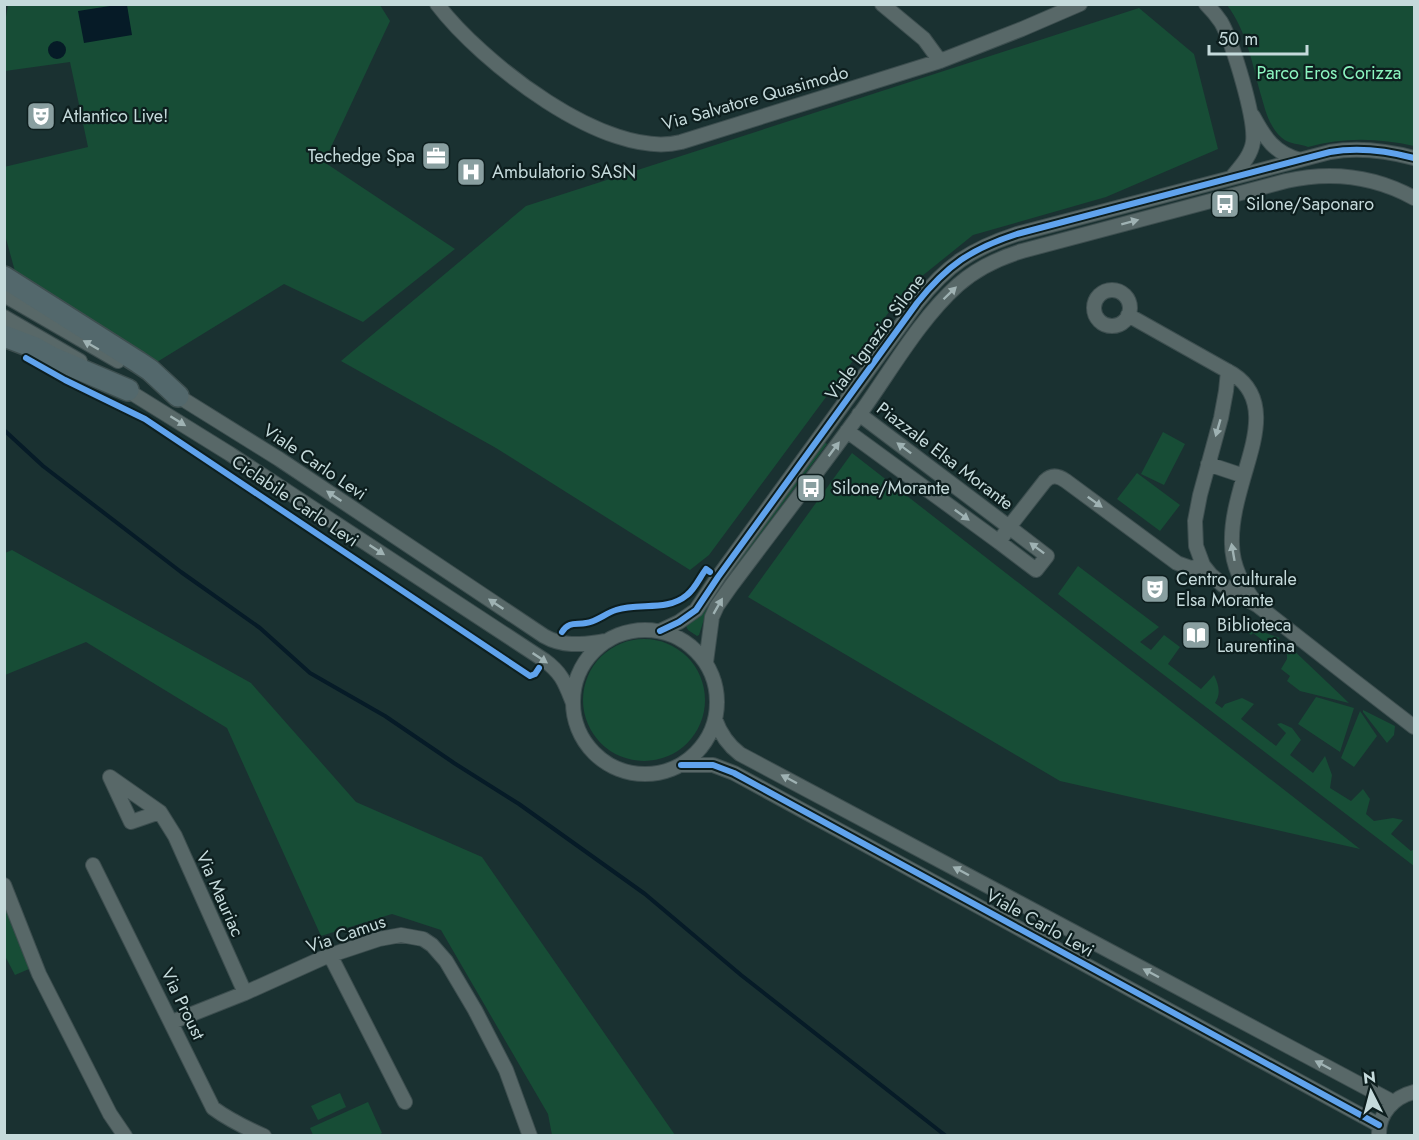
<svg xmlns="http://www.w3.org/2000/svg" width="1419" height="1140" font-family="Jost,sans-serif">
  <rect width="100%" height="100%" fill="#1a3131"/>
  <path fill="#174d36" d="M8 5H380L390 21 324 162 455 249 363 322 284 284 157 362 16 275 5 235 4 167 88 147 70 62 5 71V23Z
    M1227 5H1414V146C1379 138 1343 137 1308 147 1299 143 1290 145 1282 138 1268 126 1265 108 1260 92 1252 62 1246 30 1227 5Z
    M1139 8 1194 54 1218 149 1106 197 973 235 906 289 709 555 690 570 496 448 341 361 526 206Z
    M1163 432 1185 444 1164 485 1141 474Z
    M824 442 827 444 727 579 725 578Z
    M852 453 1360 849 1060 781 748 597Z
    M1137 473 1180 505 1160 531 1117 499Z
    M12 550 251 683 356 802 482 857 675 1135H552L548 1114 441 930 392 914 321 936 227 728 86 642 5 675V553Z
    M1078 566 1159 627 1140 642 1151 650 1164 635 1180 647 1168 664 1201 689 1214 675C1219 685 1221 694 1215 703L1222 708 1225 704 1242 698 1254 704 1241 719 1276 746 1286 733 1277 724 1281 723 1292 728 1301 740 1290 755 1313 773 1325 756 1332 775 1330 788 1351 801 1363 789 1370 799 1366 814 1374 821 1393 818 1403 820 1391 834 1411 851 1414 849V866L1058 594Z
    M721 584 723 586 706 613 699 635 697 636 688 630 686 626 695 618Z
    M1231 621 1280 638 1270 646 1253 633 1251 635Z
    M583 700a61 61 0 1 1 122 0a61 61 0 1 1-122 0Z
    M1287 644 1349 703 1300 691 1287 681 1290 676 1281 669 1287 659Z
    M1316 697 1354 708 1340 752 1298 724Z
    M1363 710 1395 726 1394 735 1387 743 1363 712Z
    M1360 711 1377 736 1354 767 1341 758Z
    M4 885 36 966 15 975 5 956Z
    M340 1093 346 1107 318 1120 311 1106Z
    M368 1102 382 1133 377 1136 313 1135 310 1128Z"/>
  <path fill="#061b27" d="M116 5H127L132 35 84 43 78 11Z
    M48 50a9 9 0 1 1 18 0a9 9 0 1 1-18 0Z"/>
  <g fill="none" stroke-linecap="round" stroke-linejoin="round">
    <path stroke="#061b27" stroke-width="4" d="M4 430 43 466 181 572 260 628 310 673 385 716 454 763 519 804 645 894 741 975 946 1136"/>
    <g stroke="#3d4e4f" stroke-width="16">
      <path id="minor" d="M437 4C480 61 606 161 681 142L940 61 1022 29 1080 4
        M882 4 924 39 940 61
        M1206 4C1212 10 1217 16 1221 22 1233 43 1256 119 1253 142 1251 156 1240 167 1232 177
        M1253 116C1265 138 1274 153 1300 160
        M1094 308a18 18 0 1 1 36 0a18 18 0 1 1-36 0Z
        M4 295 118 361
        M1128 315 1233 374C1270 398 1254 441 1244 476 1238 497 1231 521 1232 544 1232 565 1243 587 1256 603
        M4 317 80 361
        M1228 371 1226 391 1221 418 1200 495 1195 521 1196 546 1203 565 1211 575 1223 585 1257 605 1353 680 1414 727
        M122 387 230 454 544 660C562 673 565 683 573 703
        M173 393 279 459 544 636C565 648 583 644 606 641
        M847 431 999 542 1009 527 859 414
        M1208 464 1244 476
        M999 542 1036 570 1047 556 1009 527 1045 481C1052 474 1059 476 1066 481L1177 563 1191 568 1203 565
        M573 702a72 72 0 1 1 144 0a72 72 0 1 1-144 0Z
        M660 631 679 622 696 610 718 577 917 303C947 265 971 249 1017 234L1330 152C1358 147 1388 151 1414 158
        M706 662 712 617 717 606 731 586C775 527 821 468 864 408 893 367 921 318 958 285 976 269 999 258 1022 251L1286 181C1331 171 1374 176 1414 198
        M715 719C720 733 728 745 740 754L1393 1102
        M681 765H713L734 773 1379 1125
        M160 812 131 822 110 777 160 812 175 836 245 993
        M93 865 213 1108C229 1120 246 1128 264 1136
        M4 885 39 974 110 1114 125 1136
        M330 955 405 1102
        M172 1022 245 993 325 957 379 939 401 935 423 939 432 945 446 961 475 1010 506 1070 530 1136
        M1379 1136C1378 1113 1394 1097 1414 1092"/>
    </g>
    <g stroke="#3d4e4f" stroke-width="24">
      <path id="highway" d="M4 277 138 362 150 370 178 396
        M4 336 33 347 53 358 128 390"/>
    </g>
    <use href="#minor" stroke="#586868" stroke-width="14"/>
    <use href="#highway" stroke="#53686c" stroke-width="21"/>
    <g stroke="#0d1e1e" stroke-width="10">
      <path id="cycleway" d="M26 358 65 380 145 419 530 676 535 674 539 668
        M660 631 679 622 696 610 718 577 917 303C947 265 971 249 1017 234L1330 152C1358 147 1388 151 1414 158
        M562 632C569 621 576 625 586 623 596 622 606 613 616 610 639 602 667 612 687 595 695 589 700 577 706 569L710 572
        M681 765H713L734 773 1379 1125"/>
    </g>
    <use href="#cycleway" stroke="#60a3ed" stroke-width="6"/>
  </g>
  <defs><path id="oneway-solid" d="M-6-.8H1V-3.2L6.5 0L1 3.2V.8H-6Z" transform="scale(1.5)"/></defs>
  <g fill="#9fb2b3">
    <use href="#oneway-solid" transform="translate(1130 222) rotate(-15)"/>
    <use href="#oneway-solid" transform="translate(950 293) rotate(-44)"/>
    <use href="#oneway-solid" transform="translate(91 345) rotate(-150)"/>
    <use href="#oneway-solid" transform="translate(178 421) rotate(32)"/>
    <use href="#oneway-solid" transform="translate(1218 428) rotate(106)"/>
    <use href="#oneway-solid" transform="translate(904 448) rotate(-143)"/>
    <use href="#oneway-solid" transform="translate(834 449) rotate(-53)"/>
    <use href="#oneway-solid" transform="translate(334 496) rotate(-146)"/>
    <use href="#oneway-solid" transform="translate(1095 502) rotate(36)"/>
    <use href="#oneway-solid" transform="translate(962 515) rotate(36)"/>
    <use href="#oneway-solid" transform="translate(1037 548) rotate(-143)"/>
    <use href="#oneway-solid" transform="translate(377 550) rotate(33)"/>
    <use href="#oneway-solid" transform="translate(1233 552) rotate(-100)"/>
    <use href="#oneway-solid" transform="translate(496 604) rotate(-146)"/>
    <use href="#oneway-solid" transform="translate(718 606) rotate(-60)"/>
    <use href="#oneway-solid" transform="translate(540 658) rotate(34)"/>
    <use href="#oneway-solid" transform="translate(789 779) rotate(-152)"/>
    <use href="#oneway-solid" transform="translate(961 871) rotate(-152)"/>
    <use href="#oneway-solid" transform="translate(1151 973) rotate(-152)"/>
    <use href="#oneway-solid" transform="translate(1323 1065) rotate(-152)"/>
  </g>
  <defs>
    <g id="theatre-square" transform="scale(1.5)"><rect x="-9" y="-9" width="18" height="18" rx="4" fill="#899fa0" stroke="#0d1e1e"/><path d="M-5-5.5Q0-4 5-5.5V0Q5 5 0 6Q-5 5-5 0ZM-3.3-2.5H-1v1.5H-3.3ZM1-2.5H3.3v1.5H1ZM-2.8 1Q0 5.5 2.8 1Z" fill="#fff"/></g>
    <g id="office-square" transform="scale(1.5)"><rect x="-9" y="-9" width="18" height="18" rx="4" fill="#899fa0" stroke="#0d1e1e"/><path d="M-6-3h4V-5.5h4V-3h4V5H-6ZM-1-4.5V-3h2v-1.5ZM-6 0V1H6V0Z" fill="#fff"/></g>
    <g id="hospital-square" transform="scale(1.5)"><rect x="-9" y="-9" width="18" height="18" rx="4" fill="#899fa0" stroke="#0d1e1e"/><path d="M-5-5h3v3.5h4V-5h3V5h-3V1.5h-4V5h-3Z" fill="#fff"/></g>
    <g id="bus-square" transform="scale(1.5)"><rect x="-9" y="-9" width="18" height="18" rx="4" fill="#899fa0" stroke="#0d1e1e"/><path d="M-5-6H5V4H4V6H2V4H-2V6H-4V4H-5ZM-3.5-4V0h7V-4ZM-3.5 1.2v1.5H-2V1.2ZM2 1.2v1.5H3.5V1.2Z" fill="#fff"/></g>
    <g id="library-square" transform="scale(1.5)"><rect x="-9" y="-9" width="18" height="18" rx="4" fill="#899fa0" stroke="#0d1e1e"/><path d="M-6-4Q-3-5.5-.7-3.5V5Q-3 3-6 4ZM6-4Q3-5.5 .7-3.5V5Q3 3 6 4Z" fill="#fff"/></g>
  </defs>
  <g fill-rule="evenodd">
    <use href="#theatre-square" x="41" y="116"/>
    <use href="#office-square" x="436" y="156"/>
    <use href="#hospital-square" x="471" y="172"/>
    <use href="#bus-square" x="1225" y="204"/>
    <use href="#bus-square" x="811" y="488"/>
    <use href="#theatre-square" x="1155" y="589"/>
    <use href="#library-square" x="1196" y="635"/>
  </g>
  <g text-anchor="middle" stroke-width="4.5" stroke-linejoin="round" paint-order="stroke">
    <g font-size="18" fill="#8cf6c0" stroke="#0d1e1e">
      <text x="1329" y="79">Parco Eros Corizza</text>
    </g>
    <g font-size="18" fill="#c5dadb" stroke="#0d1e1e">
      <text transform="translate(755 98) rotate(-16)" y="6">Via Salvatore Quasimodo</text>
      <text transform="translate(875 337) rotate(-53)" y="6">Viale Ignazio Silone</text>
      <text transform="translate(945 456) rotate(37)" y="6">Piazzale Elsa Morante</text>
      <text transform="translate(315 462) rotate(34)" y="6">Viale Carlo Levi</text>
      <text transform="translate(295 501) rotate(34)" y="6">Ciclabile Carlo Levi</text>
      <text transform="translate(220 894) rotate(66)" y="6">Via Mauriac</text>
      <text transform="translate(1040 923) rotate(29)" y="6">Viale Carlo Levi</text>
      <text transform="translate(346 934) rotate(-19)" y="6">Via Camus</text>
      <text transform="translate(183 1004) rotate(64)" y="6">Via Proust</text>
    </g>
    <g font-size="18" fill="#c5dadb" stroke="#0d1e1e" text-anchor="start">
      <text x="62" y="122">Atlantico Live!</text>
      <text x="415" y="162" text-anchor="end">Techedge Spa</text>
      <text x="492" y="178">Ambulatorio SASN</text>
      <text x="1246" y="210">Silone/Saponaro</text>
      <text x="832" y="494">Silone/Morante</text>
      <text x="1176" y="585">Centro culturale<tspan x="1176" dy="21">Elsa Morante</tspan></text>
      <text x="1217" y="631">Biblioteca<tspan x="1217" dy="21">Laurentina</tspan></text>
    </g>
  </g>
  <rect width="1419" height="1140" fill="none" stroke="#c5dadb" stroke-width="12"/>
  <g transform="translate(1371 1092) rotate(354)" stroke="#0d1e1e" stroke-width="4.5" paint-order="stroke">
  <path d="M0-4.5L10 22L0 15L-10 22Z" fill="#c5dadb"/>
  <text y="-9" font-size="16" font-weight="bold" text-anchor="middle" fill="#c5dadb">N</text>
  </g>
  <path d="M1209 45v9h98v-9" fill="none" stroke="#c5dadb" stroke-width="3"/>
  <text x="1218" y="45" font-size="18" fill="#c5dadb" stroke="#0d1e1e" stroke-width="4.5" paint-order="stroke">50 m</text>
</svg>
